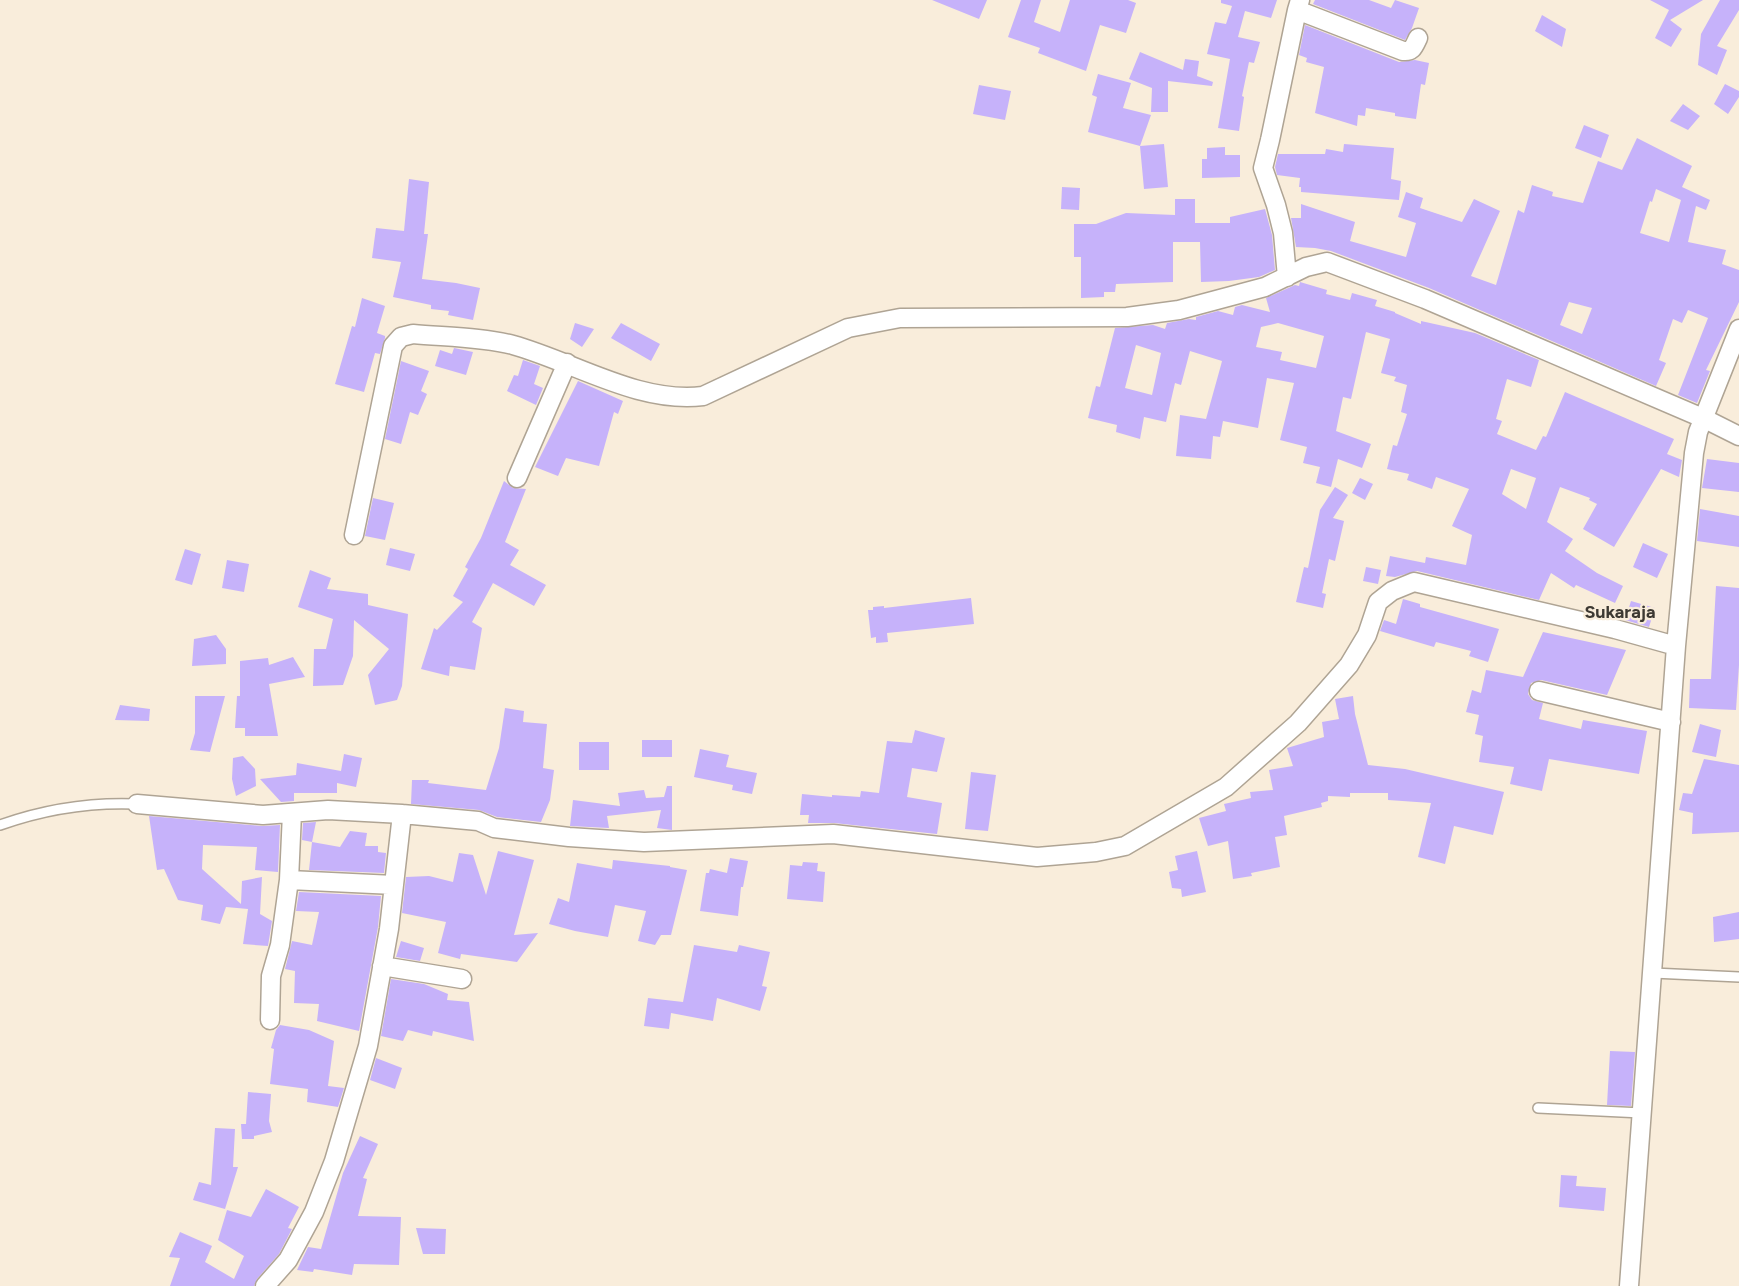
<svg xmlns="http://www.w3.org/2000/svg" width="1739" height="1286" font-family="Figtree,sans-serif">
  <rect width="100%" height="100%" fill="#f9eddb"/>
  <path fill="#c6b2fa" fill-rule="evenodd" d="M932 0H987L979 19Z
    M1021 0H1041L1034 22 1060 32 1070 0H1128L1136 3 1126 33 1100 25 1086 71 1038 53 1040 48 1008 37Z
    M1221 0H1277L1271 18 1245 11 1238 37 1260 42 1254 63 1249 62 1242 96 1244 97 1239 131 1218 128 1230 59 1207 54 1215 22 1226 24 1232 6 1221 3Z
    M1315 0H1369L1391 8 1395 0 1419 8 1412 28 1405 40 1313 4Z
    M1650 0H1703L1670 20 1682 29 1671 47 1655 38 1669 10Z
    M1720 0H1739V10L1717 46 1727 50 1717 75 1698 65 1701 34Z
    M1542 15 1566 29 1562 47 1535 31Z
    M1305 25 1399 62 1415 60 1429 63 1425 85 1421 84 1416 119 1395 116V113L1366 108 1365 116 1358 115 1357 126 1315 113 1324 67 1306 62 1307 58 1299 55Z
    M1140 52 1183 70 1185 59 1199 61 1197 76 1213 82 1212 86 1168 81V112H1151L1152 88 1129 79Z
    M1098 74 1131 83 1123 108 1151 115 1140 146 1088 132 1097 97 1092 95Z
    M1725 84 1739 91V97L1728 114 1714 104Z
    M979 85 1011 91 1005 120 973 114Z
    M1683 104 1700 116 1688 130 1670 121Z
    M1584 125 1609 135 1601 158 1575 148Z
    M1637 138 1692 166 1682 187 1710 200 1706 210 1696 206 1688 242 1726 250 1722 264 1739 270V302L1706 370 1710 371 1697 403 1678 395 1708 318 1688 310 1682 323 1673 319 1659 360 1666 363 1656 386 1429 288 1331 251 1315 248 1296 247 1291 218H1301V204L1355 222 1350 241 1406 257 1416 223 1398 217 1406 192 1423 198 1420 208 1462 222 1474 199 1500 211 1471 276 1496 285 1518 210 1524 213 1532 185 1553 192 1552 196 1583 203 1598 161 1622 170ZM1656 189 1681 200 1669 242 1640 233 1650 201 1652 202ZM1569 302 1592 308 1582 334 1560 325Z
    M1164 144 1168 187 1144 189 1140 146Z
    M1344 144 1394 148 1391 179 1401 181 1399 200 1301 192V187H1299L1300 178 1277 175 1275 167 1278 154H1325L1326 149 1343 152Z
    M1225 147V155H1240V177L1202 178V159H1207V148Z
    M409 179 429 182 424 234H428L422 279 456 283 480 288 473 320 448 315 449 311 431 309V305L393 297 401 262 372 258 376 228 404 231Z
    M1062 187 1080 188 1079 210 1061 209Z
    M1175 199H1195V223H1230V217L1265 209 1272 235 1275 270 1259 277 1229 281 1201 282 1200 242H1173V282L1116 284 1115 292H1104V297L1081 298V257H1074V224H1096L1126 213 1175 215Z
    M1300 282 1327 290 1326 294 1350 300 1352 293 1377 300 1375 306 1395 312V313L1421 324V321L1475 333 1539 360 1531 387 1507 379 1496 419 1502 421 1497 434 1536 450 1543 436 1546 437 1565 392 1674 439 1667 454 1682 460 1679 477 1661 469 1614 547 1583 529 1597 504 1589 500 1590 498 1560 487 1547 522 1573 539 1565 551 1597 573 1623 586 1615 603 1576 585 1574 588 1551 573 1539 600 1417 571 1395 577 1386 576 1390 556 1425 563 1426 557 1466 565 1472 535 1452 526 1469 489 1436 477 1432 489 1407 480 1409 474 1387 469 1393 445 1397 446 1407 414 1401 412 1407 385 1394 381 1396 377 1381 373 1390 339 1366 332 1351 399 1343 397 1336 431 1371 444 1362 468 1338 459 1331 487 1316 483 1320 467 1303 463 1307 447 1280 440 1294 383 1267 378 1258 428 1223 421 1220 437 1213 436 1211 459 1176 456 1180 415 1206 419 1221 365 1222 361 1190 351 1181 385 1175 383 1166 422 1144 417 1140 439 1116 432 1117 425 1088 418 1096 386 1100 387 1115 328 1153 325 1165 329 1167 323 1189 319 1196 320V317L1218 311 1233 315 1235 307 1242 305 1270 312 1266 298 1295 285 1299 286ZM1278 323 1324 336 1316 368 1280 360 1282 352 1256 347 1261 327ZM1136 345 1161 353 1152 395 1125 388ZM1511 469 1536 478 1526 509 1502 494Z
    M362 298 385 306 377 333 385 336V338L380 354 375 353 364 392 335 384 352 326 355 327Z
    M575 323 594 329 582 347 570 339Z
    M621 323 660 344 651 361 611 338Z
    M454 348 473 352 466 375 435 366 440 350 452 354Z
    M523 360 540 366 534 384 543 388 536 405 507 391 514 375 518 376Z
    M401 361 429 371 421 391 427 394 418 415 410 412 401 444 385 439Z
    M578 381 623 401 618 414 614 412 599 466 566 458 558 476 535 467Z
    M1707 459 1739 463V492L1702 488Z
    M1360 478 1373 484 1365 500 1352 493Z
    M504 481 513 488 526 489 505 542 519 550 510 565 546 585 534 606 493 583 472 622 482 628 475 670 450 666 449 676 421 669 434 628 437 630 463 602 453 596 468 569 465 567 481 538Z
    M1335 487 1348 495 1333 518 1344 521 1335 561 1329 559 1322 593 1326 594 1323 608 1296 602 1304 567 1308 568 1320 510Z
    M373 498 394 503 385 540 365 536Z
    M1700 509 1739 516V547L1697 541Z
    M1643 543 1668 554 1657 578 1633 567Z
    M390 548 415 554 410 571 386 565Z
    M185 549 201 554 192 585 175 580Z
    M227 560 249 564 244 592 222 588Z
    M1366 567 1381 570 1378 584 1363 581Z
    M310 570 331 578 327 589 368 594V605L408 614 402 686 397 700 375 705 368 675 389 649 354 620 353 656 343 685 313 686 314 649H326L333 619 298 607Z
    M1716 586 1739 588V665L1736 710 1689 708 1690 679H1711Z
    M971 598 974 624 887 633 888 642 876 643V637L871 638 868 610H873V607L884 606V608Z
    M1403 599 1420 604V607L1499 629 1488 662 1469 656 1471 651 1436 642 1434 647 1380 631 1384 620 1396 624Z
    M1631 601 1655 608 1649 627 1625 620Z
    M1543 632 1626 650 1607 695 1541 680 1531 683 1528 694 1532 700 1543 703 1539 719 1581 729 1583 720 1647 731 1639 774 1549 759 1542 791 1510 784 1514 767 1479 762 1483 736 1475 734 1479 715 1466 712 1472 690 1481 693 1486 670 1523 677Z
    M216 635 226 649V664L192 666 194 639Z
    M293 657 305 677 269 684 278 736H245V728H235L237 696H240V661L268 658 269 665Z
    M195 696H225L210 752 190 750 195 733Z
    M1353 696 1355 714 1368 765 1405 769 1504 792 1493 835 1454 826 1445 864 1418 857 1431 803 1388 800V793H1350V797L1328 796V801L1321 803 1322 807 1284 816 1287 835 1275 837 1280 867 1251 873 1252 876 1233 879 1228 841 1208 846 1199 818 1226 811 1224 804 1251 798 1250 792 1273 790 1269 770 1293 766 1287 748 1324 737 1322 722 1339 719 1335 699Z
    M120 705 150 709 149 721 115 720Z
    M505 708 524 711 523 722 547 724 543 768 554 770 550 800 541 822 497 817 479 810 411 804 412 780H429L428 783 486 790 499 748Z
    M1700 724 1721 730 1716 757 1692 752Z
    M915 730 945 738 937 772 912 768 907 797 942 803 937 834 834 823H808L809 815H800L802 794 832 797V795L860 797 861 791 879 793 887 741 912 743Z
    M642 740H672V757H642Z
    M579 742H609V770H579Z
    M700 749 729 755 726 767 757 773 752 794 732 790 733 785 694 777Z
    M344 754 362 758 356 787 337 783V793H294V801L281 802 260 779 296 775 297 763 341 771Z
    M243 756 255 769 256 786 236 796 232 779 233 758Z
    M1704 759 1739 765V832L1692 834 1693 813 1679 810 1683 793 1692 794Z
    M971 772 996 775 988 831 965 829Z
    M667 786H672V830L657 828 661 810 607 816 609 828 570 826 573 800 620 806 618 793 644 790 646 798 664 797Z
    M149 816 262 826 280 825 278 872 255 870 257 847 203 845 202 869 241 904 242 881 262 877 260 914 272 921 268 946 243 944 248 909 226 907 220 924 201 920 203 905 178 900 164 869 157 870Z
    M316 822 312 842 302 840 303 823Z
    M350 831 367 833 365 846H378V852L386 853 384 873 309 870 312 842 340 847Z
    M498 851 534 860 514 935 538 933 517 962 461 954 460 959 438 953 446 922 402 913 406 877 429 876 453 882 459 853 473 855 486 895Z
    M1197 851 1206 892 1182 897 1181 889 1172 888 1169 872 1178 870 1175 856Z
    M730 858 748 861 743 887H741L738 916 700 911 706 873H709L710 869 727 873Z
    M613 860 670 866V867L687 870 671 935H661L655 945 638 941 646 911 615 905 608 937 575 931 549 924 558 898 569 902 577 863 612 869Z
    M803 862 818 863 817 871 825 872 823 902 787 899 790 865 802 866Z
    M299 892 381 896 378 927 359 1031 317 1021 319 1004 294 1003 295 971 285 969 292 941 312 945 319 912 296 911Z
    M1739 912V939L1714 942 1713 917Z
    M401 941 424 948 420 961 396 957Z
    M694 945 737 952 739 945 770 952 762 986 767 987 760 1011 717 998 713 1021 671 1013 669 1029 644 1026 648 998 683 1002Z
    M391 979 424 984 448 994 447 1000 469 1002 474 1041 433 1031 432 1036 408 1030 403 1041 381 1036Z
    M280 1025 309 1030 334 1041 328 1086 344 1088 338 1107 307 1102 308 1089 270 1084 274 1049 271 1048 276 1030Z
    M1610 1051 1635 1052 1631 1106 1607 1105Z
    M376 1058 402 1068 395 1089 370 1080Z
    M248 1092 271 1094 269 1121 272 1132 254 1136V1139H242L241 1124H246Z
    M215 1128 235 1129 233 1167H238L225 1209 193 1200 199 1182 211 1185Z
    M360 1136 378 1144 363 1178 367 1179 358 1216 401 1217 399 1265 354 1264 352 1275 314 1269 313 1272 297 1270 308 1247 321 1249 343 1173Z
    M1561 1175 1577 1176 1576 1186 1606 1188 1604 1211 1559 1207Z
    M266 1189 299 1207 288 1228 292 1229 279 1254 257 1279 254 1286H170L180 1258 169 1257 180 1232 212 1246 205 1262 234 1279 244 1256 218 1240 227 1210 251 1217Z
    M416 1228 446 1229 445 1254H423Z"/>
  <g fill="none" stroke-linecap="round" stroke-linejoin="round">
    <g stroke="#afa494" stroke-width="12">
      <path id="lane" d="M0 825C45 809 90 802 137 804
        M1653 973 1739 977
        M1538 1108 1642 1113"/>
    </g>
    <g stroke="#afa494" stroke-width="21">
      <path id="street" d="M1297 10 1403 51C1413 52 1414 46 1418 38
        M1287 277 1283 233 1276 205 1263 168 1270 140 1297 10 1300 0
        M517 478 567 363
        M354 535 393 346 401 337 413 334C445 337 482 337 513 345 574 362 639 404 703 396L848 328 900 318 1127 317 1179 310 1265 287 1306 267 1327 262 1425 299 1705 419 1739 436
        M1539 691 1671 722
        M137 804 263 815 328 810 402 814 478 821 494 828 569 837 644 842 833 834 1037 857 1096 852 1125 846 1226 787 1298 723 1349 665 1367 635 1378 602 1392 591 1414 582 1615 629 1676 646
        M289 880 394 885
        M382 966 462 979
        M270 1020 271 976 280 945 289 880 292 813
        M265 1286 288 1260 314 1212 334 1161 368 1046 389 929 402 814
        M1629 1286 1676 646 1694 453 1698 432 1739 329"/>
    </g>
    <use href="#lane" stroke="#fff" stroke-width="9"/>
    <use href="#street" stroke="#fff" stroke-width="18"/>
  </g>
  <g text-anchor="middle" stroke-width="4.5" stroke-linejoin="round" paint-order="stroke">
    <g font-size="18" font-weight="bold" fill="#3d3932" stroke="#f9eddb">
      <text x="1620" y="618">Sukaraja</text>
    </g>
  </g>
</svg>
